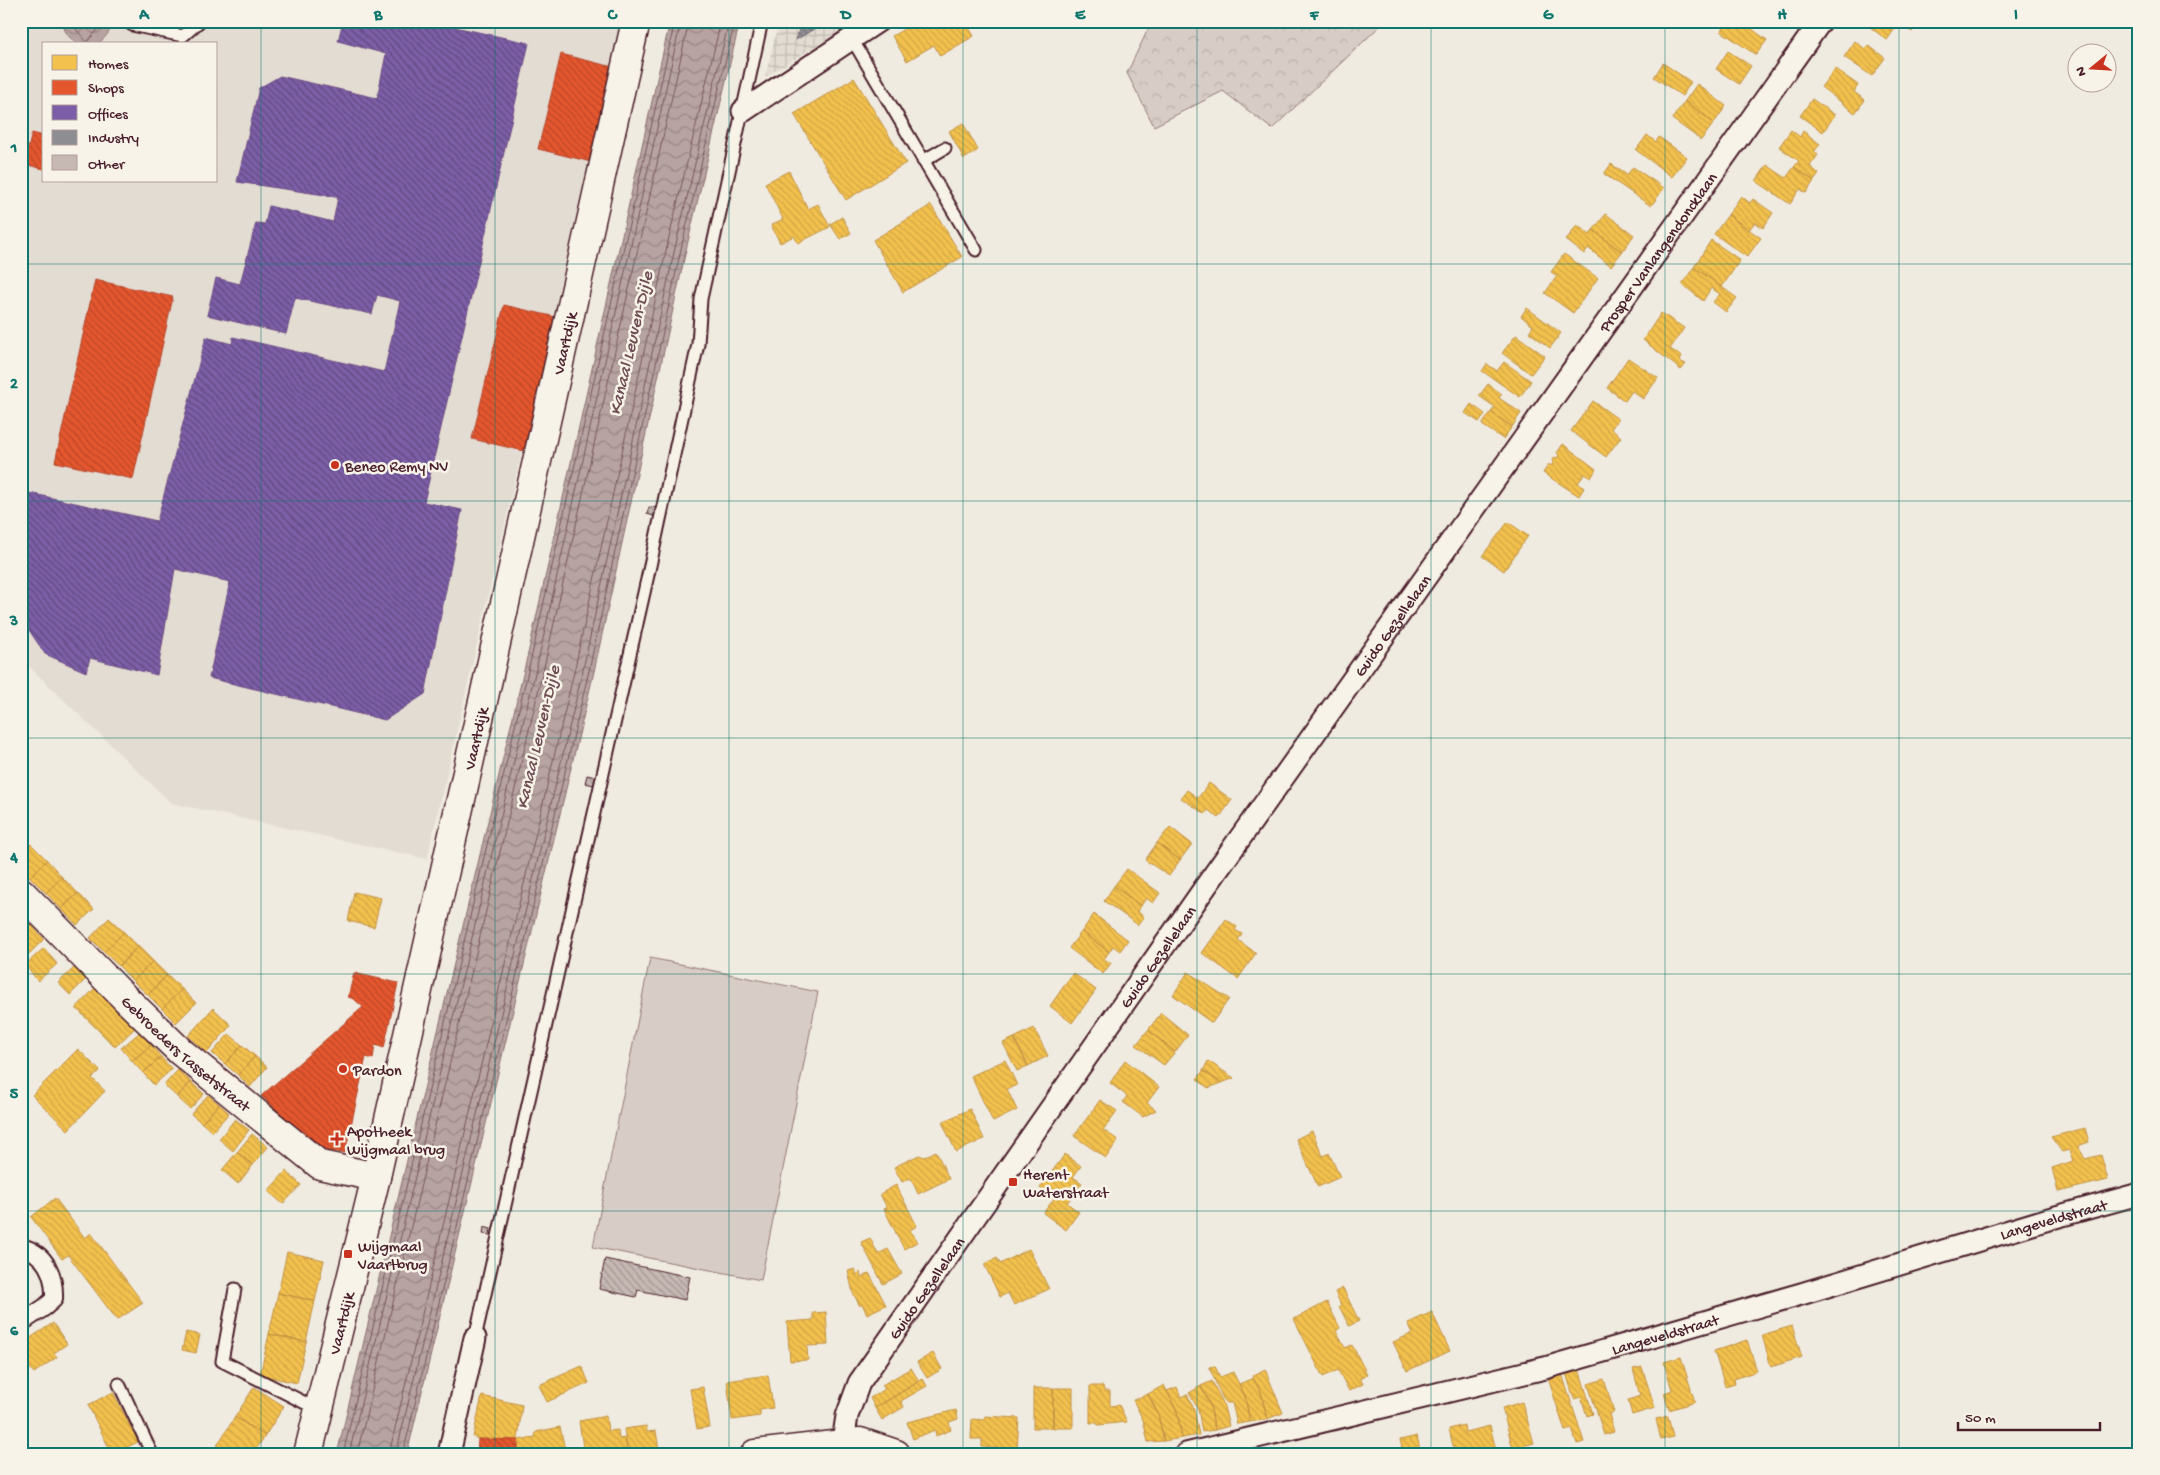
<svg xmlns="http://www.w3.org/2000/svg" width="2160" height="1475" font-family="'Gochi Hand',sans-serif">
  <defs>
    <pattern id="industrial-grid" width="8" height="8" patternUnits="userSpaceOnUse" patternTransform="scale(1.25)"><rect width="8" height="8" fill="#e3dcd2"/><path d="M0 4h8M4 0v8" fill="none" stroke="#c4bcb4"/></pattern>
    <pattern id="forest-crowns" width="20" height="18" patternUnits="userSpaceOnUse" patternTransform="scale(1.25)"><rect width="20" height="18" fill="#d8cdc6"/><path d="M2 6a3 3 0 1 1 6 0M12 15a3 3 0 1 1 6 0" fill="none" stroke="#bbb0aa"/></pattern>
    <pattern id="water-waves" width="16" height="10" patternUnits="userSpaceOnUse" patternTransform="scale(1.25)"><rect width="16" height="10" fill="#b7a4a2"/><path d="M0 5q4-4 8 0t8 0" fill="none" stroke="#978584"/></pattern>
    <pattern id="homes-back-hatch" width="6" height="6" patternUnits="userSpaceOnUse" patternTransform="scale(1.25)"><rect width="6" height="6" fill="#f2c14e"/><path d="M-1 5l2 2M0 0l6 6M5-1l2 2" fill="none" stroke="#d1a544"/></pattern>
    <pattern id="shops-back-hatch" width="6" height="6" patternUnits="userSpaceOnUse" patternTransform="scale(1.25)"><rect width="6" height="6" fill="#e4572e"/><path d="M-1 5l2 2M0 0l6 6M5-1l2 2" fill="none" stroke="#bb4727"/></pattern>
    <pattern id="offices-back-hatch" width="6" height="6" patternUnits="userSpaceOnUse" patternTransform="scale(1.25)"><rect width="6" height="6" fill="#7b5ea7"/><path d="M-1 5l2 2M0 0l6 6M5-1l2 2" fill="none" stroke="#624980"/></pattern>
    <pattern id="industry-back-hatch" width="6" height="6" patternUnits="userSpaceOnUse" patternTransform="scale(1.25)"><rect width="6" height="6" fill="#8d8d92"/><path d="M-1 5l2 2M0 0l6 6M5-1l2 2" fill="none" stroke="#757377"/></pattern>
    <pattern id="building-back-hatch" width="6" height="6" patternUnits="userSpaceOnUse" patternTransform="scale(1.25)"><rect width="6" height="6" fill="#c6b8b3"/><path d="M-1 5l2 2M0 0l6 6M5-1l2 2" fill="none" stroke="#a39592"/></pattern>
  </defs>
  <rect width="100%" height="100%" fill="#f0ebe0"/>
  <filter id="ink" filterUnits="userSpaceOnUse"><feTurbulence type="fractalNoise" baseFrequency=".02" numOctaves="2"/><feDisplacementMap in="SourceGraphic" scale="10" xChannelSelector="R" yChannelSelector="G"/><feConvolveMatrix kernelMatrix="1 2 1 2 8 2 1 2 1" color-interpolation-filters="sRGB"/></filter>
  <g filter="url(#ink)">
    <path fill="#e3dcd2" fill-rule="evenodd" d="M21 21H622L427 859 171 803 21 659ZM44 44H216V181H44Z"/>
    <path fill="url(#industrial-grid)" d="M779 21H858L765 77Z"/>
    <path fill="url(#forest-crowns)" stroke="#917678" d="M1152 21H1385L1272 129 1223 91 1154 126 1127 73Z"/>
    <path fill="#d8cdc6" stroke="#917678" d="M650 958 818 992 761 1280 593 1247Z"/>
    <path fill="url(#water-waves)" stroke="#8b6f72" d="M62 21H111C111 31 107 36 100 42 81 49 66 41 62 21Z
      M670 21H740L686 250 593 676 407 1454H337L530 645Z"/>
    <path fill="url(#homes-back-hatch)" stroke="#c09044" d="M918 21H965L974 36 940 56 934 45 907 61 892 36Z
      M1728 21H1741L1767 40 1756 55 1721 31Z
      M1771 21H1784L1780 27Z
      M1868 21H1909L1915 26 1912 32 1899 23 1887 40 1866 24Z
      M1855 41 1865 49 1868 45 1885 58 1872 76 1844 57Z
      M1728 51 1751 66 1739 84 1716 69Z
      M1663 63 1691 82 1682 96 1654 77Z
      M1835 69 1858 85 1854 92 1865 100 1855 113 1821 87Z
      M854 78 906 163 846 200 794 114Z
      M1697 84 1726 106 1714 123 1685 101Z
      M1812 99 1835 115 1823 132 1800 116Z
      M1685 101 1714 123 1701 140 1672 119Z
      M963 123 978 150 964 159 949 131Z
      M1791 130 1800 137 1803 131 1820 144 1814 152 1818 155 1810 166 1819 174 1814 181 1794 167 1799 161 1779 147Z
      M1647 135 1656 142 1659 137 1687 157 1672 177 1636 150Z
      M1611 164 1627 175 1633 167 1664 188 1651 206 1604 174Z
      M1767 165 1786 178 1794 167 1814 181 1806 193 1800 189 1790 204 1756 181Z
      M789 171 808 209 818 204 830 227 798 243 794 236 780 243 771 225 783 219 765 183Z
      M1741 196 1750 203 1753 199 1773 213 1763 228 1755 222 1749 230 1728 215Z
      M931 205 962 257 903 292 873 240Z
      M1606 214 1634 235 1622 252 1593 230Z
      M1728 215 1761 238 1747 257 1714 234Z
      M842 217 851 233 840 239 830 224Z
      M1577 225 1590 235 1593 230 1622 252 1611 266 1588 248 1584 254 1566 240Z
      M1711 240 1740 260 1722 287 1694 267Z
      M1564 254 1598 278 1573 313 1545 293 1557 276 1551 272Z
      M1694 267 1737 298 1726 312 1713 302 1720 294 1711 288 1703 301 1682 284Z
      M1527 308 1561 333 1550 348 1529 332 1533 326 1521 316Z
      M1661 313 1684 328 1670 349 1682 356 1679 361 1686 364 1681 370 1643 340Z
      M1516 335 1545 356 1531 374 1502 353Z
      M1628 358 1658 378 1643 399 1632 391 1625 401 1607 388Z
      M1504 362 1531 381 1520 397 1482 371 1487 364 1497 371Z
      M1488 384 1502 394 1499 398 1521 413 1512 427 1491 412 1495 407 1479 396Z
      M1593 401 1618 419 1611 429 1621 437 1606 457 1571 431Z
      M1471 404 1485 414 1479 422 1465 413Z
      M1491 412 1512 427 1503 439 1482 425Z
      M1563 444 1596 469 1591 478 1585 474 1578 483 1584 488 1579 496 1543 473 1549 464 1551 466 1553 463 1552 460 1554 457 1557 458 1559 455 1557 453Z
      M1508 522 1528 536 1504 571 1482 556Z
      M1209 783 1232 800 1219 818 1208 810 1205 814 1181 798 1187 790 1198 798Z
      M1170 827 1192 844 1180 860 1157 843Z
      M1157 843 1180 860 1169 876 1145 860Z
      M31 844 47 860 30 877 21 868V854Z
      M47 860 62 877 46 893 30 877Z
      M1127 869 1160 893 1153 903 1146 898 1141 906 1114 886Z
      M62 877 78 893 61 909 46 893Z
      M1114 886 1141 906 1137 911 1144 917 1138 925 1104 901Z
      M354 892 381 898 374 927 348 921Z
      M78 893 94 909 77 925 61 909Z
      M1094 914 1128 940 1120 951 1113 946 1109 952 1082 931Z
      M21 916 30 924 21 933Z
      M109 918 124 932 104 952 90 938Z
      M1226 919 1237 927 1235 930 1242 934 1238 940 1256 953 1238 979 1202 953Z
      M30 924 44 939 26 957 21 952V933Z
      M1082 931 1109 952 1104 959 1111 963 1103 974 1069 948Z
      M124 932 138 946 119 966 104 952Z
      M138 946 153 961 133 981 119 966Z
      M44 948 57 964 38 981 25 965Z
      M153 961 167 975 148 995 133 981Z
      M76 966 87 978 70 995 58 983Z
      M1188 972 1229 999 1212 1023 1173 995Z
      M1073 973 1096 990 1072 1023 1050 1006Z
      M167 975 182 989 162 1009 148 995Z
      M96 987 136 1027 115 1047 76 1008Z
      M182 989 196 1003 176 1023 162 1009Z
      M213 1008 231 1025 207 1053 188 1036Z
      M1161 1013 1188 1035 1175 1052 1148 1030Z
      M1034 1028 1048 1056 1028 1066 1014 1038Z
      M1148 1030 1175 1052 1164 1065 1136 1045Z
      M140 1032 151 1045 132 1061 121 1048Z
      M229 1034 242 1045 225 1064 212 1053Z
      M1014 1038 1028 1066 1017 1071 1003 1043Z
      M151 1045 161 1057 143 1073 132 1061Z
      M242 1045 255 1056 238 1075 225 1064Z
      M78 1049 100 1071 92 1078 105 1091 68 1130 32 1095Z
      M255 1056 267 1067 250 1087 238 1075Z
      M161 1057 172 1069 154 1085 143 1073Z
      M1005 1060 1017 1085 1007 1089 1017 1110 993 1122 971 1076Z
      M1125 1060 1159 1087 1147 1103 1156 1110 1143 1117 1123 1102 1127 1096 1110 1083Z
      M1208 1061 1234 1078 1222 1083 1203 1071Z
      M178 1070 191 1082 177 1097 164 1085Z
      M1203 1071 1222 1083 1208 1088 1197 1079Z
      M191 1082 204 1094 190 1109 177 1097Z
      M208 1095 219 1104 202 1123 191 1114Z
      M1100 1100 1117 1111 1103 1130 1118 1140 1106 1158 1074 1136Z
      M219 1104 229 1113 212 1132 202 1123Z
      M970 1109 984 1139 956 1152 942 1122Z
      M235 1119 249 1130 233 1151 219 1139Z
      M2085 1128 2089 1142 2078 1146 2085 1159 2101 1155 2108 1180 2058 1192 2052 1168 2073 1161 2069 1150 2062 1152 2051 1137Z
      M1312 1131 1323 1156 1329 1153 1340 1177 1318 1187 1296 1139Z
      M252 1134 268 1147 253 1165 237 1152Z
      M936 1151 949 1179 918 1194 911 1178 902 1182 894 1167 919 1155 924 1157Z
      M237 1152 253 1165 238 1184 222 1170Z
      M1065 1154 1081 1166 1073 1177 1082 1183 1067 1203 1079 1212 1066 1230 1043 1213 1054 1199 1040 1188Z
      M286 1171 301 1185 283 1204 268 1191Z
      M896 1185 917 1226 910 1230 917 1242 904 1249 884 1209 887 1208 880 1194Z
      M55 1198 85 1238 91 1233 143 1303 117 1320 68 1255 62 1259 31 1217Z
      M870 1238 878 1254 888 1249 902 1274 883 1284 861 1242Z
      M1029 1249 1049 1289 1014 1305 1008 1293 1000 1297 984 1264 997 1258 1000 1264Z
      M287 1252 324 1260 315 1301 278 1293Z
      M855 1269 857 1275 860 1272 861 1278 869 1273 886 1305 867 1314 862 1304 860 1306 853 1293 848 1271Z
      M1343 1288 1359 1321 1349 1326 1339 1306 1341 1305 1335 1292Z
      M278 1293 315 1301 306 1342 269 1334Z
      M1327 1302 1340 1328 1336 1331 1345 1348 1352 1345 1367 1374 1360 1378 1363 1384 1349 1391 1338 1370 1323 1377 1294 1319Z
      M826 1312 828 1345 807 1346 808 1360 790 1361 787 1322 813 1320V1313Z
      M1432 1312 1450 1351 1407 1371 1393 1342 1413 1333 1408 1323Z
      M53 1323 67 1344 54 1353 57 1357 34 1373 30 1368 21 1373V1344Z
      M1792 1326 1802 1357 1771 1367 1762 1335Z
      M186 1332 200 1335 196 1353 182 1350Z
      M269 1334 306 1342 297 1383 260 1375Z
      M1747 1340 1757 1371 1734 1379 1735 1383 1725 1386 1714 1351Z
      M933 1353 942 1369 927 1378 917 1362Z
      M1681 1357 1695 1402 1669 1410 1664 1393 1672 1390 1664 1362Z
      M582 1366 589 1383 547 1402 539 1385Z
      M1215 1366 1220 1377 1233 1372 1245 1396 1250 1422 1237 1424 1232 1403H1227L1223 1399 1209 1367Z
      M1642 1367 1655 1408 1632 1415 1628 1400 1640 1396 1633 1369Z
      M911 1368 919 1381 875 1408 870 1398 885 1389 882 1385Z
      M1265 1369 1283 1413 1267 1419 1261 1392 1252 1376Z
      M1579 1369 1593 1414 1587 1416 1581 1397 1574 1399 1566 1373Z
      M1562 1374 1584 1442 1577 1444 1572 1429 1565 1431 1548 1378Z
      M768 1375 773 1408 760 1410V1416L732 1420 727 1381Z
      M1253 1378 1261 1392 1267 1419 1250 1422 1245 1396 1239 1384Z
      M923 1379 927 1386 901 1401 904 1407 882 1420 875 1408Z
      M1604 1379 1614 1412 1609 1414 1614 1432 1604 1435 1588 1384Z
      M1212 1381 1223 1403 1229 1426 1215 1430 1210 1405 1201 1386Z
      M1164 1385 1177 1412 1182 1438 1164 1441 1158 1414 1148 1394Z
      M1090 1386H1103L1104 1391H1110V1406L1119 1405 1127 1422 1098 1425 1097 1423H1090Z
      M1201 1386 1210 1405 1215 1430 1202 1432 1198 1409 1189 1393Z
      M254 1387 284 1406 265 1436 235 1417Z
      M703 1387 710 1427 697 1429 690 1389Z
      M1177 1387 1181 1397 1187 1394 1194 1409 1199 1435 1182 1438 1177 1412 1167 1391Z
      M1033 1388H1053V1428H1033Z
      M1053 1388H1073V1428H1053Z
      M113 1392 138 1442 112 1454 88 1405Z
      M1148 1394 1158 1414 1164 1441 1148 1442 1143 1420 1133 1400Z
      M482 1396 522 1405 518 1440 478 1439 473 1437Z
      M1522 1402 1534 1443 1513 1449 1502 1408Z
      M956 1410 958 1419 949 1422 951 1430 936 1436 935 1430 913 1439 907 1422Z
      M606 1416 608 1431 618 1430 619 1439 625 1438 628 1454H584L579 1421Z
      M985 1416 1019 1418 1017 1450 982 1447V1439H971L972 1419 984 1420Z
      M1668 1416 1673 1437 1661 1440 1656 1419Z
      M235 1417 265 1436 253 1454H227L216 1447Z
      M1464 1425 1465 1432 1490 1426 1497 1454H1455L1449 1429Z
      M646 1426 647 1432 656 1431 659 1450 643 1454H628L624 1429Z
      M560 1427 566 1454H518V1440L535 1437 536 1432Z
      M1417 1436 1421 1454H1378L1402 1448 1400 1440Z
      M216 1447 227 1454H212Z"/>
    <path fill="url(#shops-back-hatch)" stroke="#b6462d" d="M561 54 613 67 591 162 538 149Z
      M32 133 44 136V169L24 164Z
      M95 280 173 297 133 479 55 462Z
      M504 305 556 317 524 451 472 439Z
      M354 973 398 983 384 1048 375 1045 373 1059 366 1057 345 1153 323 1150 261 1096 363 1007 354 999 348 997Z
      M478 1439 518 1440V1454H477Z"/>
    <path fill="url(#offices-back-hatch)" stroke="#6c4b82" d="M343 21H427L529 43 424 502 462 510 425 694 385 720 209 678 230 582 175 569 157 675 90 658 86 672 45 654 21 618V509L25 492 157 521 206 337 232 344 233 337 384 372 400 301 377 295 372 314 295 298 286 334 207 315 216 278 240 284 256 223 265 224 269 206 333 222 338 197 237 182 259 88 280 76 377 98 386 54 338 41Z"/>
    <path fill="url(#industry-back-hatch)" stroke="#796c73" d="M801 21H827L796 40Z"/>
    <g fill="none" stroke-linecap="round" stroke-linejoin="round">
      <path stroke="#76545b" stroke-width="1" d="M74 21 75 28 87 42 98 29 100 21
        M343 1454 534 646 675 21
        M349 1454 541 648 681 21
        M357 1454 548 650 689 21
        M389 1454 574 672 667 246 721 21
        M396 1454 582 674 675 248 729 21
        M403 1454 588 675 681 249 735 21"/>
    </g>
    <path fill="url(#building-back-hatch)" stroke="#4a1f2b" d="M649 507 656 508 654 516 647 514Z
      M587 775 596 777 594 785 585 783Z
      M484 1227 491 1229 490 1235 483 1234Z
      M605 1259 690 1277 685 1300 638 1290 636 1297 599 1289Z"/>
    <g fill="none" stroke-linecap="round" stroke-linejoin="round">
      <g stroke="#4a1f2b" stroke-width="15">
        <path id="service" d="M132 25 183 36 200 21
          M852 39 976 250
          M923 161 945 148
          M235 1289 222 1361 319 1410
          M475 1338 648 575 698 344 701 299 762 21
          M119 1384 152 1454"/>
      </g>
      <g stroke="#4a1f2b" stroke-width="20">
        <path id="pedestrian" d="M21 1247C46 1253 55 1275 54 1299L45 1307 21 1323"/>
      </g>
      <g stroke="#4a1f2b" stroke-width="25">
        <g id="minor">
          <path d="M743 111 878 21"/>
          <path id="s1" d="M843 1442 847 1416 859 1383 1206 886 1821 21"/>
          <path d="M449 1454 475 1338"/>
          <path id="s2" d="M1186 1454 1545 1368 1801 1294 2052 1218 2139 1194"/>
        </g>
      </g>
      <g stroke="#4a1f2b" stroke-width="31">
        <g id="tertiary">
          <path id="s3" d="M21 892 126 999 181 1052 320 1165 376 1177"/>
          <path id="s4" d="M308 1454 376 1177 636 21"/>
          <path d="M755 1454 860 1442 896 1454"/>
        </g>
      </g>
      <use href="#service" stroke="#f7f3e8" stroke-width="11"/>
      <use href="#pedestrian" stroke="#f7f3e8" stroke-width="16"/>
      <use href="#minor" stroke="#f7f3e8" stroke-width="21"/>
      <use href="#tertiary" stroke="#f7f3e8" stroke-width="28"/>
    </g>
  </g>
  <path fill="none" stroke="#0f766e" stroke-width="1" stroke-opacity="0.55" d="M261 21V1454M495 21V1454M729 21V1454M963 21V1454M1197 21V1454M1431 21V1454M1665 21V1454M1899 21V1454M21 264H2139M21 501H2139M21 738H2139M21 974H2139M21 1211H2139"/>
  <g fill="#c8321e" stroke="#f7f3e8" stroke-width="2">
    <circle cx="335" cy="465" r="5"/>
    <circle cx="343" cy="1069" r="5"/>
    <path d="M334.5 1131.5h5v5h5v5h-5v5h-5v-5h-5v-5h5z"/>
    <rect x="1008" y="1177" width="10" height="10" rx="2.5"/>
    <rect x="343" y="1249" width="10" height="10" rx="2.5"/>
  </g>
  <g text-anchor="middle" stroke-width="5" stroke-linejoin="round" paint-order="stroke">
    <g font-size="16" fill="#4a1f2b" stroke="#f7f3e8">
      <text dy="6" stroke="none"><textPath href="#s1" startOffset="1446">Prosper Vanlangendoncklaan</textPath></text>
      <text dy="6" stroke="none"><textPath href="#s4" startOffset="1140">Vaartdijk</textPath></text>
      <text dy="6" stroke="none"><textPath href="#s1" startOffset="988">Guido Gezellelaan</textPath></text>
      <text dy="6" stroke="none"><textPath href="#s4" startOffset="735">Vaartdijk</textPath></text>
      <text dy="6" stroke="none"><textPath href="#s1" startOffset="582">Guido Gezellelaan</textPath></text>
      <text dy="6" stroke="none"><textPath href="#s3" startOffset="231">Gebroeders Tassetstraat</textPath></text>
      <text dy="6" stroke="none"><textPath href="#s2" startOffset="899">Langeveldstraat</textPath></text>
      <text dy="6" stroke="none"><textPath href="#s1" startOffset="178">Guido Gezellelaan</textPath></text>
      <text dy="6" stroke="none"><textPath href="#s4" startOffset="135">Vaartdijk</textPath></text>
      <text dy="6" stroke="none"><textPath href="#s2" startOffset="494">Langeveldstraat</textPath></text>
    </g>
    <g font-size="16" fill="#4a1f2b" stroke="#f7f3e8" text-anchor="start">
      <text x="345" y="471">Beneo Remy NV</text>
      <text x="353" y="1075">Pardon</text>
      <text x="347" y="1136">Apotheek<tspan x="347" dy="18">Wijgmaal brug</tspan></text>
      <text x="1023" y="1179">Herent<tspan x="1023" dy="18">Waterstraat</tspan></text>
      <text x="358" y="1251">Wijgmaal<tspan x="358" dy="18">Vaartbrug</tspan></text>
    </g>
    <g font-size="18" font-style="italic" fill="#704e55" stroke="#f7f3e8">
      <text transform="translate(630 343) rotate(-77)" y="6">Kanaal Leuven-Dijle</text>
      <text transform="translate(537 737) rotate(-77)" y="6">Kanaal Leuven-Dijle</text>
    </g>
  </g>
  <rect width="2160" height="1475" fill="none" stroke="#f7f3e8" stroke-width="55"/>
  <rect x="42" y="42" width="175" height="140" fill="#f7f3e8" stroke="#b29e9c"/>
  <rect x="52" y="55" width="25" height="15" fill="#f2c14e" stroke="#b29e9c"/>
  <text x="88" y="68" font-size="15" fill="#4a1f2b">Homes</text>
  <rect x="52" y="80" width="25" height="15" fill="#e4572e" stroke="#b29e9c"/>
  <text x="88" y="92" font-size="15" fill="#4a1f2b">Shops</text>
  <rect x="52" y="105" width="25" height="15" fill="#7b5ea7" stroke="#b29e9c"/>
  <text x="88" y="118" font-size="15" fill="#4a1f2b">Offices</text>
  <rect x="52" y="130" width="25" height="15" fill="#8d8d92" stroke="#b29e9c"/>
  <text x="88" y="142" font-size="15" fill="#4a1f2b">Industry</text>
  <rect x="52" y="155" width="25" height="15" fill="#c6b8b3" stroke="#b29e9c"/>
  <text x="88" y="168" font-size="15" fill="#4a1f2b">Other</text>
  <g transform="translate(2092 68) rotate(252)"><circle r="24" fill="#f7f3e8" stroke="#b29e9c"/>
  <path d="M0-4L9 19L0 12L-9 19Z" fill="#c8321e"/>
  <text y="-8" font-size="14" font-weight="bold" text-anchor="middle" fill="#4a1f2b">N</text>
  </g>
  <path d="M1958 1422v8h142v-8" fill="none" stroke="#4a1f2b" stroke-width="2.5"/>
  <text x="1965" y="1422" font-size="15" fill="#4a1f2b" stroke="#f7f3e8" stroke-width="4" paint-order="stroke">50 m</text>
  <rect x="28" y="28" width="2104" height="1420" fill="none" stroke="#0f766e" stroke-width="2"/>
  <g font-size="16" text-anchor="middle" font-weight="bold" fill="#0f766e">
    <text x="144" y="19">A</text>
    <text x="378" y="19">B</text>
    <text x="612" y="19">C</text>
    <text x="846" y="19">D</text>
    <text x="1080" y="19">E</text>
    <text x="1314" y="19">F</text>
    <text x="1548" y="19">G</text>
    <text x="1782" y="19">H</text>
    <text x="2016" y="19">I</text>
    <text x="14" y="152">1</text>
    <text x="14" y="388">2</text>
    <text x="14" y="625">3</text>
    <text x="14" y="862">4</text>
    <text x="14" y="1098">5</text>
    <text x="14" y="1335">6</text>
  </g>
</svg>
